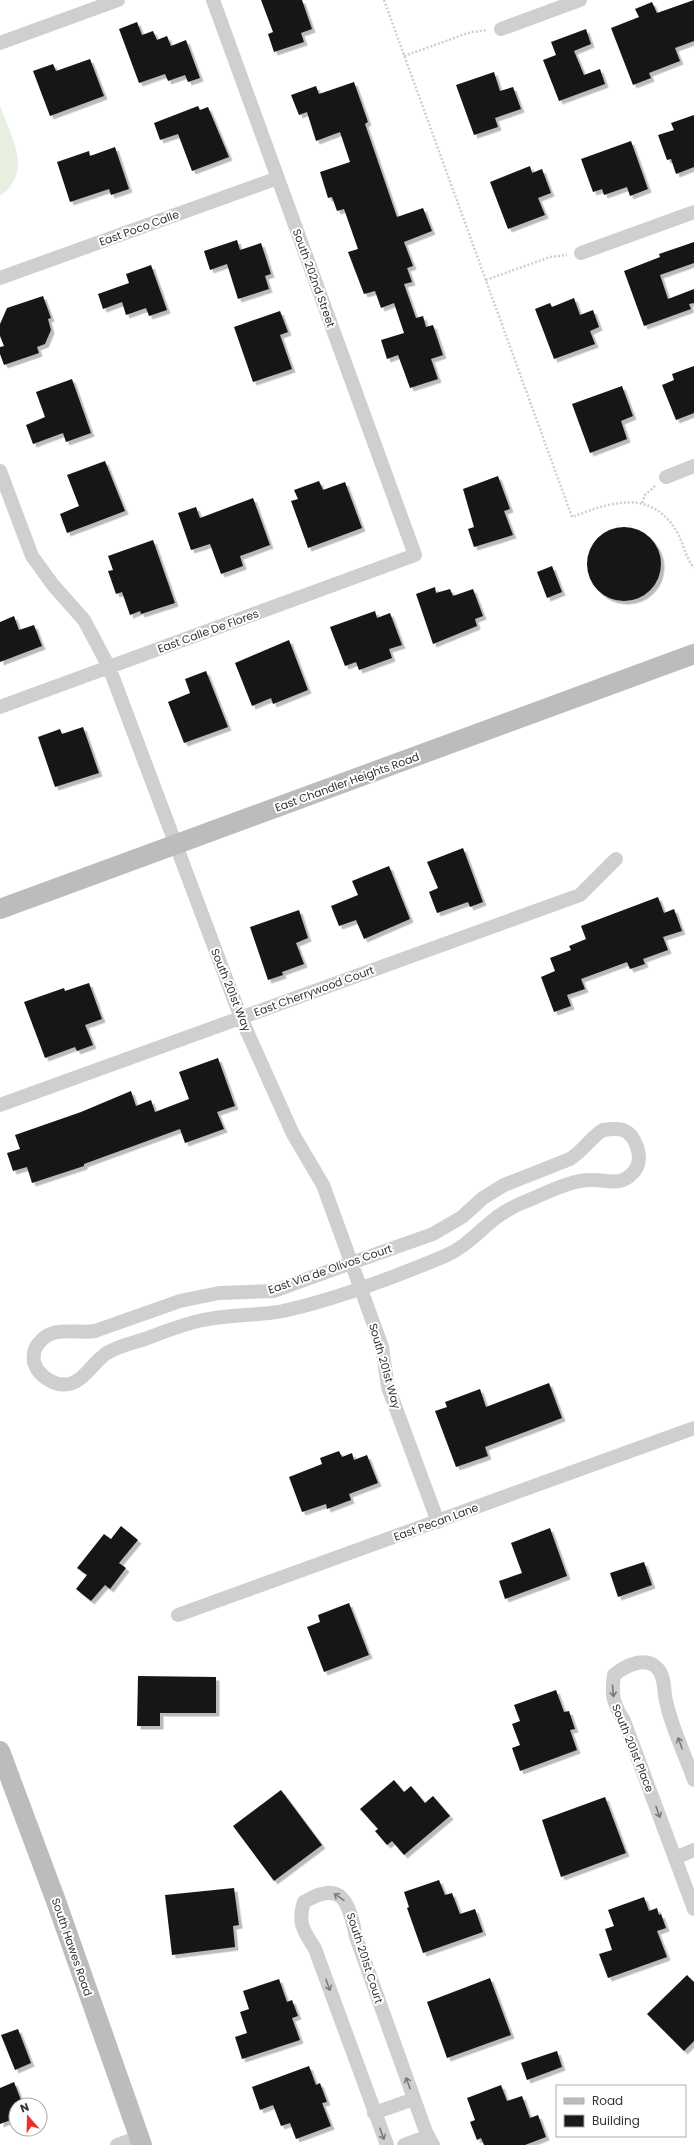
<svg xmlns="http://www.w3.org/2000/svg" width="694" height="2145" font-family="Poppins,sans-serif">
  <defs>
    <filter id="shadow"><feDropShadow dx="3.5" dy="3.5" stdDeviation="0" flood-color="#0004"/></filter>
  </defs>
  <rect width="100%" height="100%" fill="#fff"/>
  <path fill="#e7efe0" d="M0 106C11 136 34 173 0 196Z"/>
  <path fill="#191919" filter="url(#shadow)" d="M261 0H302L312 29 301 33 304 42 274 52 268 34 273 32Z
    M694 0V41L675 48 680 61 649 73 651 78 633 85 611 28 639 17 635 9 652 2 657 13Z
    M137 22 142 35 153 31 157 40 167 36 171 46 186 40 200 78 188 82 185 75 168 81 165 74 139 83 119 29Z
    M586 29 591 44 574 51 584 75 600 69 605 84 559 101 543 60 556 55 551 42Z
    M90 59 104 96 50 116 33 71 53 64 56 71Z
    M494 72 500 91 513 87 521 109 495 118 498 127 474 135 456 85Z
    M354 82 368 122 365 124 397 217 423 208 432 231 404 242 413 266 407 268 412 282 404 284 416 318 423 316 426 327 433 325 443 355 431 359 438 379 410 388 398 355 387 359 381 340 404 333 394 303 381 308 375 291 364 294 348 252 358 249 344 209 337 211 332 197 328 198 320 172 350 162 340 132 316 141 307 112 299 115 291 95 316 86 319 94Z
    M198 106 200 110 208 107 229 157 192 171 178 134 160 140 154 123Z
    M694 115V167L676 174 671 159 667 160 658 135 674 130 671 123Z
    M631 141 648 189 630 196 627 187 604 195 602 189 593 192 581 159Z
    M115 147 129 189 111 195 109 189 70 202 57 162 89 151 90 156Z
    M530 166 532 173 542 169 551 193 538 198 545 215 508 229 490 182Z
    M237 240 240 250 261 243 271 274 265 276 269 289 238 299 227 264 210 270 204 251Z
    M694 242V263L660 275 668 299 694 289V303L689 304 691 309 644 326 624 271 660 257 659 254Z
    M151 265 167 310 149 316 146 308 126 315 122 302 103 309 98 294 129 283 126 274Z
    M43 296 51 318 48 319 51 330 45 344 37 347 39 353 4 365 0 354V347L4 346 0 336V324L7 308Z
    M574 298 580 315 593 310 599 327 590 331 595 344 554 359 535 309 550 303 552 307Z
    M280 311 288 332 280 335 292 369 253 382 234 327Z
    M694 366V413L676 420 662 385 674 380 672 374Z
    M72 379 91 433 66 442 63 433 33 444 26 425 45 417 36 392Z
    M622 386 633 416 621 421 627 439 590 453 572 404Z
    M105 461 125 511 67 533 60 514 79 506 67 475Z
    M498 476 510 509 504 511 513 535 474 547 468 529 474 527 463 489Z
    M319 481 323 490 345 482 362 528 308 548 291 501 298 499 294 490Z
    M253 498 270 545 240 556 243 566 221 574 210 544 191 550 178 513 196 507 200 518Z
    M587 564a37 37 0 1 1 74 0a37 37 0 1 1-74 0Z
    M153 540 175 603 141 614 140 611 130 615 122 592 116 594 108 571 113 570 108 556Z
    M552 566 562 592 547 598 537 572Z
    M435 587 436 593 450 589 453 596 473 589 483 616 475 619 477 626 433 644 416 594Z
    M375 611 377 618 390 613 402 645 389 649 392 658 359 670 356 662 345 666 330 627Z
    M14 616 19 630 34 625 42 646 0 662V622Z
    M289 640 308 690 273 704 271 698 252 706 235 663Z
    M206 671 228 727 184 743 168 702 190 693 185 679Z
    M83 727 99 773 55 787 38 737 60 729 62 734Z
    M463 848 483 902 470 907 468 902 437 913 429 892 438 888 427 862Z
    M389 866 410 919 364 939 356 920 339 926 331 906 358 895 352 881Z
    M658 897 664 913 674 909 682 931 663 937 668 950 643 959 645 964 630 969 627 962 581 979 585 989 567 995 571 1006 554 1012 541 977 555 971 550 958 571 950 569 946 586 939 581 926Z
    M299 910 308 938 296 943 304 964 282 972 283 975 268 980 250 927Z
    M89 983 102 1019 85 1025 93 1045 77 1051 75 1047 45 1058 24 1002 64 988 65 991Z
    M218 1058 235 1106 217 1112 224 1129 185 1143 180 1129 84 1164V1166L32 1183 27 1167 13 1171 7 1153 20 1149 15 1135 81 1112 131 1091 136 1106 151 1100 155 1112 189 1099 179 1072Z
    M549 1383 562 1418 485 1447 488 1456 456 1467 435 1411 447 1407 445 1402 480 1389 486 1407Z
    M339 1451 342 1457 352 1453 354 1460 367 1455 378 1483 349 1494 351 1500 327 1509 326 1504 302 1512 289 1477 322 1464 320 1458Z
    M121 1526 138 1540 119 1563 126 1568 110 1589 105 1585 91 1601 76 1589 87 1575 77 1568 104 1534 111 1539Z
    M550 1528 567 1576 505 1599 499 1581 522 1573 511 1543Z
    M644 1562 652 1585 618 1597 610 1573Z
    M349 1603 369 1655 324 1672 307 1627 320 1622 318 1615Z
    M138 1676 216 1677V1713H160V1726H137Z
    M556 1690 564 1712 569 1711 575 1729 570 1730 577 1750 520 1771 512 1748 520 1745 512 1724 520 1721 514 1705Z
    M394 1780 404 1792 411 1786 425 1803 433 1796 450 1816 404 1855 392 1841 387 1845 375 1831 378 1829 360 1809Z
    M281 1790 322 1845 274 1881 233 1826Z
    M605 1797 626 1853 561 1877 542 1820Z
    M439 1880 445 1895 452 1893 460 1914 475 1909 483 1932 423 1953 407 1908 409 1907 404 1892Z
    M234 1888 239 1925 233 1926 235 1947 172 1955 165 1895Z
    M644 1897 649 1911 657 1908 659 1915 661 1914 666 1928 657 1931 667 1957 608 1978 599 1954 612 1950 605 1929 614 1926 608 1910Z
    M687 1975 694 1982V2041L684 2051 647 2014Z
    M490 1978 511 2035 447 2058 427 2002Z
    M279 1979 287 2002 292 2000 298 2016 292 2018 300 2040 242 2059 235 2037 247 2033 240 2012 249 2009 243 1991Z
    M18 2029 31 2063 15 2070 1 2035Z
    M557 2051 562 2067 527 2080 521 2063Z
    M309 2066 316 2085 320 2083 327 2102 322 2103 331 2126 296 2139 290 2123 281 2126 273 2105 260 2110 252 2087Z
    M14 2082 23 2105H16V2118L0 2124V2088Z
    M501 2085 507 2101 522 2096 530 2118 538 2115 546 2137 525 2145H484L481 2138 477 2140 470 2122 475 2120 467 2098Z"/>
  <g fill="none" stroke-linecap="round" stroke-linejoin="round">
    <path stroke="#cfcfcf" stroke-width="2.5" stroke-dasharray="2 2" stroke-linecap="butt" d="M384 0 572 517C611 502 651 488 677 532 684 544 685 557 694 568
      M404 56 471 32 487 30
      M486 280 550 257 567 255
      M642 503 645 495 656 485"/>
    <path stroke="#cfcfcf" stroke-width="14" d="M501 29 580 0
      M0 43 118 0
      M581 253 694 212
      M0 278 278 178
      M0 471 32 556 53 585 84 620 109 667 241 1018 293 1134 323 1185 382 1347 388 1387 438 1522
      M666 477 694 466
      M0 707 415 555 213 0
      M0 1105 580 895 616 859
      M603 1130C610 1129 617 1128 623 1130 636 1135 643 1157 636 1169 633 1173 628 1178 623 1180 613 1184 602 1179 591 1180 571 1180 548 1192 529 1200 518 1204 507 1210 497 1217 480 1230 466 1247 445 1256 397 1276 334 1300 283 1311 257 1316 229 1314 203 1320 183 1324 164 1332 145 1339 132 1343 118 1346 107 1353 94 1361 84 1381 69 1384 55 1387 38 1376 34 1362 33 1355 34 1348 39 1343 52 1325 76 1334 95 1331L180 1301 219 1293 274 1291 351 1263 433 1234 462 1217 483 1198 504 1185 570 1159C583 1151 590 1138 603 1130Z
      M178 1615 694 1428
      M694 1780C684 1752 670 1724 665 1696 664 1688 664 1675 658 1669 646 1655 625 1666 614 1675 611 1695 613 1703 624 1721L694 1909
      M675 1858 694 1850
      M374 2113 414 2099
      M117 2145 139 2137
      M387 2145 315 1949C304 1931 297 1923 304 1902 342 1879 349 1902 356 1937L426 2132 433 2145
      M404 2145 428 2136"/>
    <path stroke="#bcbcbc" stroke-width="20" d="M0 909 694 654
      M0 1751 56 1901 142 2145"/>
  </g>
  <defs><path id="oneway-shaft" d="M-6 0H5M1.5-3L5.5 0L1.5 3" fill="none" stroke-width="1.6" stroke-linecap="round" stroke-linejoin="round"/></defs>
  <g stroke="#797979">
    <use href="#oneway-shaft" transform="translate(613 1691) rotate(85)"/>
    <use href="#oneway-shaft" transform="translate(680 1743) rotate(-110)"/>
    <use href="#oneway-shaft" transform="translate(658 1812) rotate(70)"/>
    <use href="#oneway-shaft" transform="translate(339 1897) rotate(-146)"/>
    <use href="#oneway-shaft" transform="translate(328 1985) rotate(70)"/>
    <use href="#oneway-shaft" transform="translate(408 2083) rotate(-110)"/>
    <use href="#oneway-shaft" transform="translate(382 2134) rotate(70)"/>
  </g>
  <g text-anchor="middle" stroke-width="4" stroke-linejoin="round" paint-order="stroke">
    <g font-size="11" fill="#323232" stroke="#fff">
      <text transform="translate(139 228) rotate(-20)" y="4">East Poco Calle</text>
      <text transform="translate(314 278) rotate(70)" y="4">South 202nd Street</text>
      <text transform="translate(208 631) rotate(-20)" y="4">East Calle De Flores</text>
      <text transform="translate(347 782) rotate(-20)" y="4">East Chandler Heights Road</text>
      <text transform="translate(231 990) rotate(68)" y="4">South 201st Way</text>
      <text transform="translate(314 991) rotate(-20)" y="4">East Cherrywood Court</text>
      <text transform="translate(330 1269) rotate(-19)" y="4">East Via de Olivos Court</text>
      <text transform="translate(385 1366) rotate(74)" y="4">South 201st Way</text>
      <text transform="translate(436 1522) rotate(-20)" y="4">East Pecan Lane</text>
      <text transform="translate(633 1748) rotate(68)" y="4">South 201st Place</text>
      <text transform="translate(72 1947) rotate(71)" y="4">South Hawes Road</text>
      <text transform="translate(365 1958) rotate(72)" y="4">South 201st Court</text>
    </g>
  </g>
  <rect x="556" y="2085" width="130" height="52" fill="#ffffff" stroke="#adadad"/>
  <rect x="564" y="2098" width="20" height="6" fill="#bcbcbc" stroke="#adadad"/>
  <text x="592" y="2105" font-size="12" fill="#323232">Road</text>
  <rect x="564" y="2115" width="20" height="12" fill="#191919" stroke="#adadad"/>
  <text x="592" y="2125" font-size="12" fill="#323232">Building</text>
  <g transform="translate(28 2117) rotate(340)"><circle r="19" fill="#ffffff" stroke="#adadad"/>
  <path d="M0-3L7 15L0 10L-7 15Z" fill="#f12d2e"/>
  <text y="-6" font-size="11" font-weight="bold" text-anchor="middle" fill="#323232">N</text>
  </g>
</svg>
